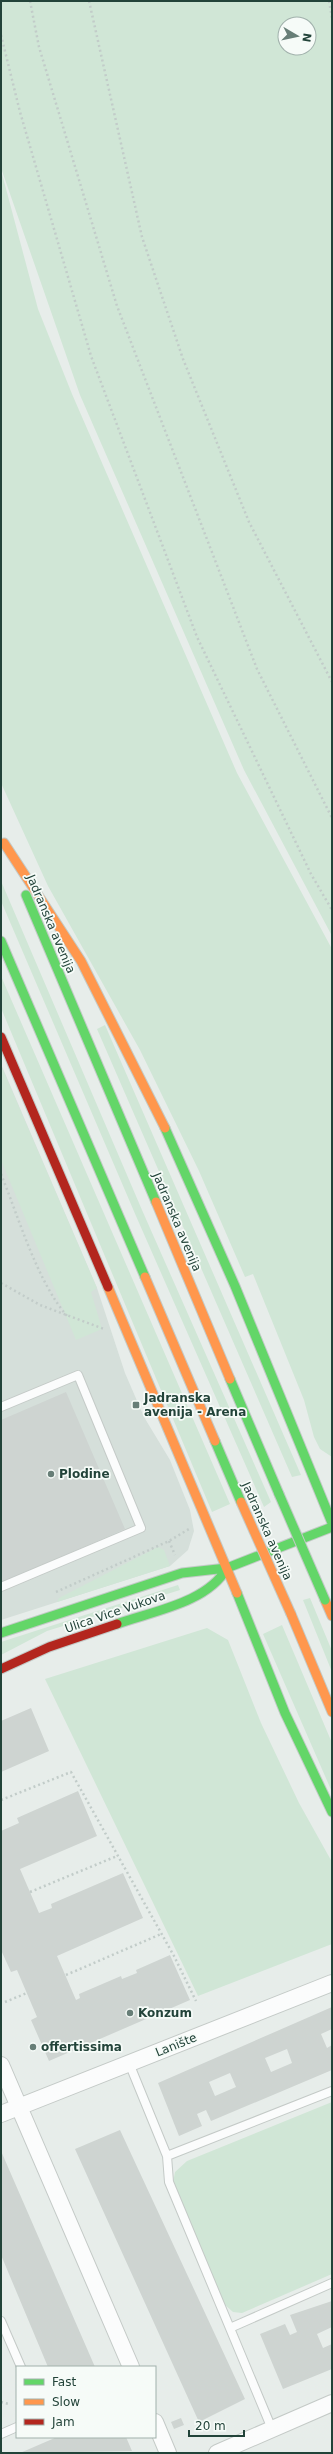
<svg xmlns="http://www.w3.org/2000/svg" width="333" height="2454" font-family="'DejaVu Sans',sans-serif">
  <rect width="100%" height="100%" fill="#e7edea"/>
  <path fill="#d5dfda" d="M1 1064 97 1288 125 1373 144 1417 170 1460 190 1510 194 1531 188 1550 170 1566 1 1620Z"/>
  <path fill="#d0e6d6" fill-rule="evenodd" d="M1 1H332V936L244 770 80 395 1 168ZM285 24H309V48H285Z
    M1 170 38 309 72 394 237 773 332 949V1457L320 1449 314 1437 304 1400 253 1274 245 1277 199 1171 140 1050 48 886 1 783Z
    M1 881 142 1210 271 1502 264 1507 136 1216 1 901Z
    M1 976 230 1504 212 1512 1 1008Z
    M105 1025 301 1475 292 1477 97 1029Z
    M1 1065 97 1288 91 1292 102 1329 76 1340 1 1160Z
    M158 1547 164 1550 170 1566 57 1602 59 1598Z
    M178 1585 180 1590 47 1631 1 1655V1642Z
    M310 1598 332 1651V1672L303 1600Z
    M282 1625 332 1743V1792L263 1634Z
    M207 1628 228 1640 261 1723 299 1803 332 1862V1944L198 1996 45 1679Z
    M332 2102V2274L242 2313 233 2312 224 2304 173 2183 175 2172 187 2161Z"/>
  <path fill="#ced4d1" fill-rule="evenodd" d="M66 1392 125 1529 1 1583V1420Z
    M31 1708 49 1751 1 1772V1721Z
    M78 1791 97 1836 20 1869 39 1913 52 1908 51 1904 123 1873 143 1918 57 1956 76 2000 80 1998 79 1994 121 1976 122 1979 137 1973 136 1970 170 1955 190 2000 49 2061 31 2020 37 2017 17 1970 11 1972 1 1950V1831L19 1823 17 1818Z
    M332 2007V2029L321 2034 327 2048 332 2045V2070L211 2121 206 2110 197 2114 202 2126 179 2136 158 2083ZM287 2049 292 2063 271 2072 265 2058ZM230 2073 236 2087 215 2096 209 2082Z
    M120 2130 245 2399 199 2422 75 2149Z
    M1 2151 95 2367H48L1 2255Z
    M332 2301V2327L317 2334 323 2348 332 2344V2369L283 2389 260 2334 285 2324 290 2335 297 2332 290 2315Z
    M181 2418 184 2425 174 2429 171 2422Z
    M57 2437H126L132 2451 20 2453Z"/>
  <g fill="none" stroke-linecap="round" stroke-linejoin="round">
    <g stroke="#c4cac7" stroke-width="10">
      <path id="lane" d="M1 1407 78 1375 141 1528 1 1587
        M129 2063 167 2156 169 2182 272 2429
        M167 2156 332 2091
        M1 2321 21 2367
        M230 2328 332 2283
        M1 2434 17 2427"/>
    </g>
    <g stroke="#c4cac7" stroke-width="18">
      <path id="street" d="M1 2065 131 2367
        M1 2114 332 1983
        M155 2422 168 2453
        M217 2453 332 2403"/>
    </g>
    <g stroke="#c3cac7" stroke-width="11">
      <path id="fast" d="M26 895 156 1202
        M1 941 145 1277
        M165 1128 235 1286 332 1523
        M230 1379 279 1494
        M215 1441 241 1502
        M237 1593 285 1713 332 1812
        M117 1624C153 1611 207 1603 227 1568
        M1 1633 182 1573 227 1568 332 1527"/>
    </g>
    <g stroke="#c3cac7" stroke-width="11">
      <path id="slow" d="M4 843 81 961 165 1128
        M156 1202 230 1379
        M145 1277 215 1441
        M108 1287 237 1593
        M325 1600 332 1616
        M291 1614 332 1712"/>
    </g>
    <g stroke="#c3cac7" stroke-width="11">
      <path id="jam" d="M1 1037 108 1287
        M1 1669 49 1647 117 1624"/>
    </g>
    <path stroke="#c2ccc9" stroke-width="2.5" stroke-dasharray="2 3" stroke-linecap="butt" d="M30 1 39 47 117 306 257 669 332 818
      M89 1 142 237 183 359 249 522 332 682
      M329 1 332 18
      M1 35 20 112 91 356 197 637 311 874 332 910
      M1 1174C19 1218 37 1282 68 1317
      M1 1283 40 1305 104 1329
      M169 1541 175 1555
      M56 1592 169 1541 189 1529
      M1 1800 71 1772 174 1956 196 2001
      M30 1892 117 1856
      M66 1975 161 1934
      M5 2002 27 1993
      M1 2402 9 2404"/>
    <use href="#lane" stroke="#fbfcfc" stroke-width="8"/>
    <use href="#street" stroke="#fbfcfc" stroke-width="16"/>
    <use href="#fast" stroke="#63d668" stroke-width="9"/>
    <use href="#slow" stroke="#ff974d" stroke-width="9"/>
    <use href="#jam" stroke="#b3261e" stroke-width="9"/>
    <g stroke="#c3cac7" stroke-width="11" stroke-linecap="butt">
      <path id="fast-bridge" d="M279 1494 325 1600"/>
    </g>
    <g stroke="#c3cac7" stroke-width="11" stroke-linecap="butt">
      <path id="slow-bridge" d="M241 1502 291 1614"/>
    </g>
    <use href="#fast-bridge" stroke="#63d668" stroke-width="9"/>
    <use href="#slow-bridge" stroke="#ff974d" stroke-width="9"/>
  </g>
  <g fill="#677e77" stroke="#f6fbf8" stroke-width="1.5">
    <rect x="132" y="1401" width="8" height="8" rx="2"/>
    <circle cx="51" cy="1474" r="4"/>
    <circle cx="130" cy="2013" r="4"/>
    <circle cx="33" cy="2047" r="4"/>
  </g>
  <g text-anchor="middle" stroke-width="3.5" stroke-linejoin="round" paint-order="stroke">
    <g font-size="12" fill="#224339" stroke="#f6fbf8">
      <text transform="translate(51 924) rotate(67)" y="4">Jadranska avenija</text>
      <text transform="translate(177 1222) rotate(67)" y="4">Jadranska avenija</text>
      <text transform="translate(267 1531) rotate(66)" y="4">Jadranska avenija</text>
      <text transform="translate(115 1612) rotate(-19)" y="4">Ulica Vice Vukova</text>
      <text transform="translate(176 2045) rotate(-22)" y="4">Lanište</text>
    </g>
    <g font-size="12" font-weight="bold" fill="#224339" stroke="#f6fbf8" text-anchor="start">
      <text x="144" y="1402">Jadranska<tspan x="144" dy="14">avenija - Arena</tspan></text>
      <text x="59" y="1478">Plodine</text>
      <text x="138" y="2017">Konzum</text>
      <text x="41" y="2051">offertissima</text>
    </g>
  </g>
  <rect width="333" height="2454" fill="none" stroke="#224339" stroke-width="4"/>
  <rect x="16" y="2366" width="140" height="72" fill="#f6fbf8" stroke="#a1b1ac"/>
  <rect x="24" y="2379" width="20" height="6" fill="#63d668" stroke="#a1b1ac"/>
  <text x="52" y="2386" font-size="12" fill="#224339">Fast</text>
  <rect x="24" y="2399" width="20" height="6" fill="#ff974d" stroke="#a1b1ac"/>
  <text x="52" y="2406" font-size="12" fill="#224339">Slow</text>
  <rect x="24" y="2419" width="20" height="6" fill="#b3261e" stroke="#a1b1ac"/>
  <text x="52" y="2426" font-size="12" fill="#224339">Jam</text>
  <g transform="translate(297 36) rotate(99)"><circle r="19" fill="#f6fbf8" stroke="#a1b1ac"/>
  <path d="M0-3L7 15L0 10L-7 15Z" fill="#677e77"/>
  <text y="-6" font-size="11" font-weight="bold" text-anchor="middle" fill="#224339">N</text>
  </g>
  <path d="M189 2430v6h55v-6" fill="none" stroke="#224339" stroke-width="2"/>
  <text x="195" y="2430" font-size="12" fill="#224339" stroke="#f6fbf8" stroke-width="3" paint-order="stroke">20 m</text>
</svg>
